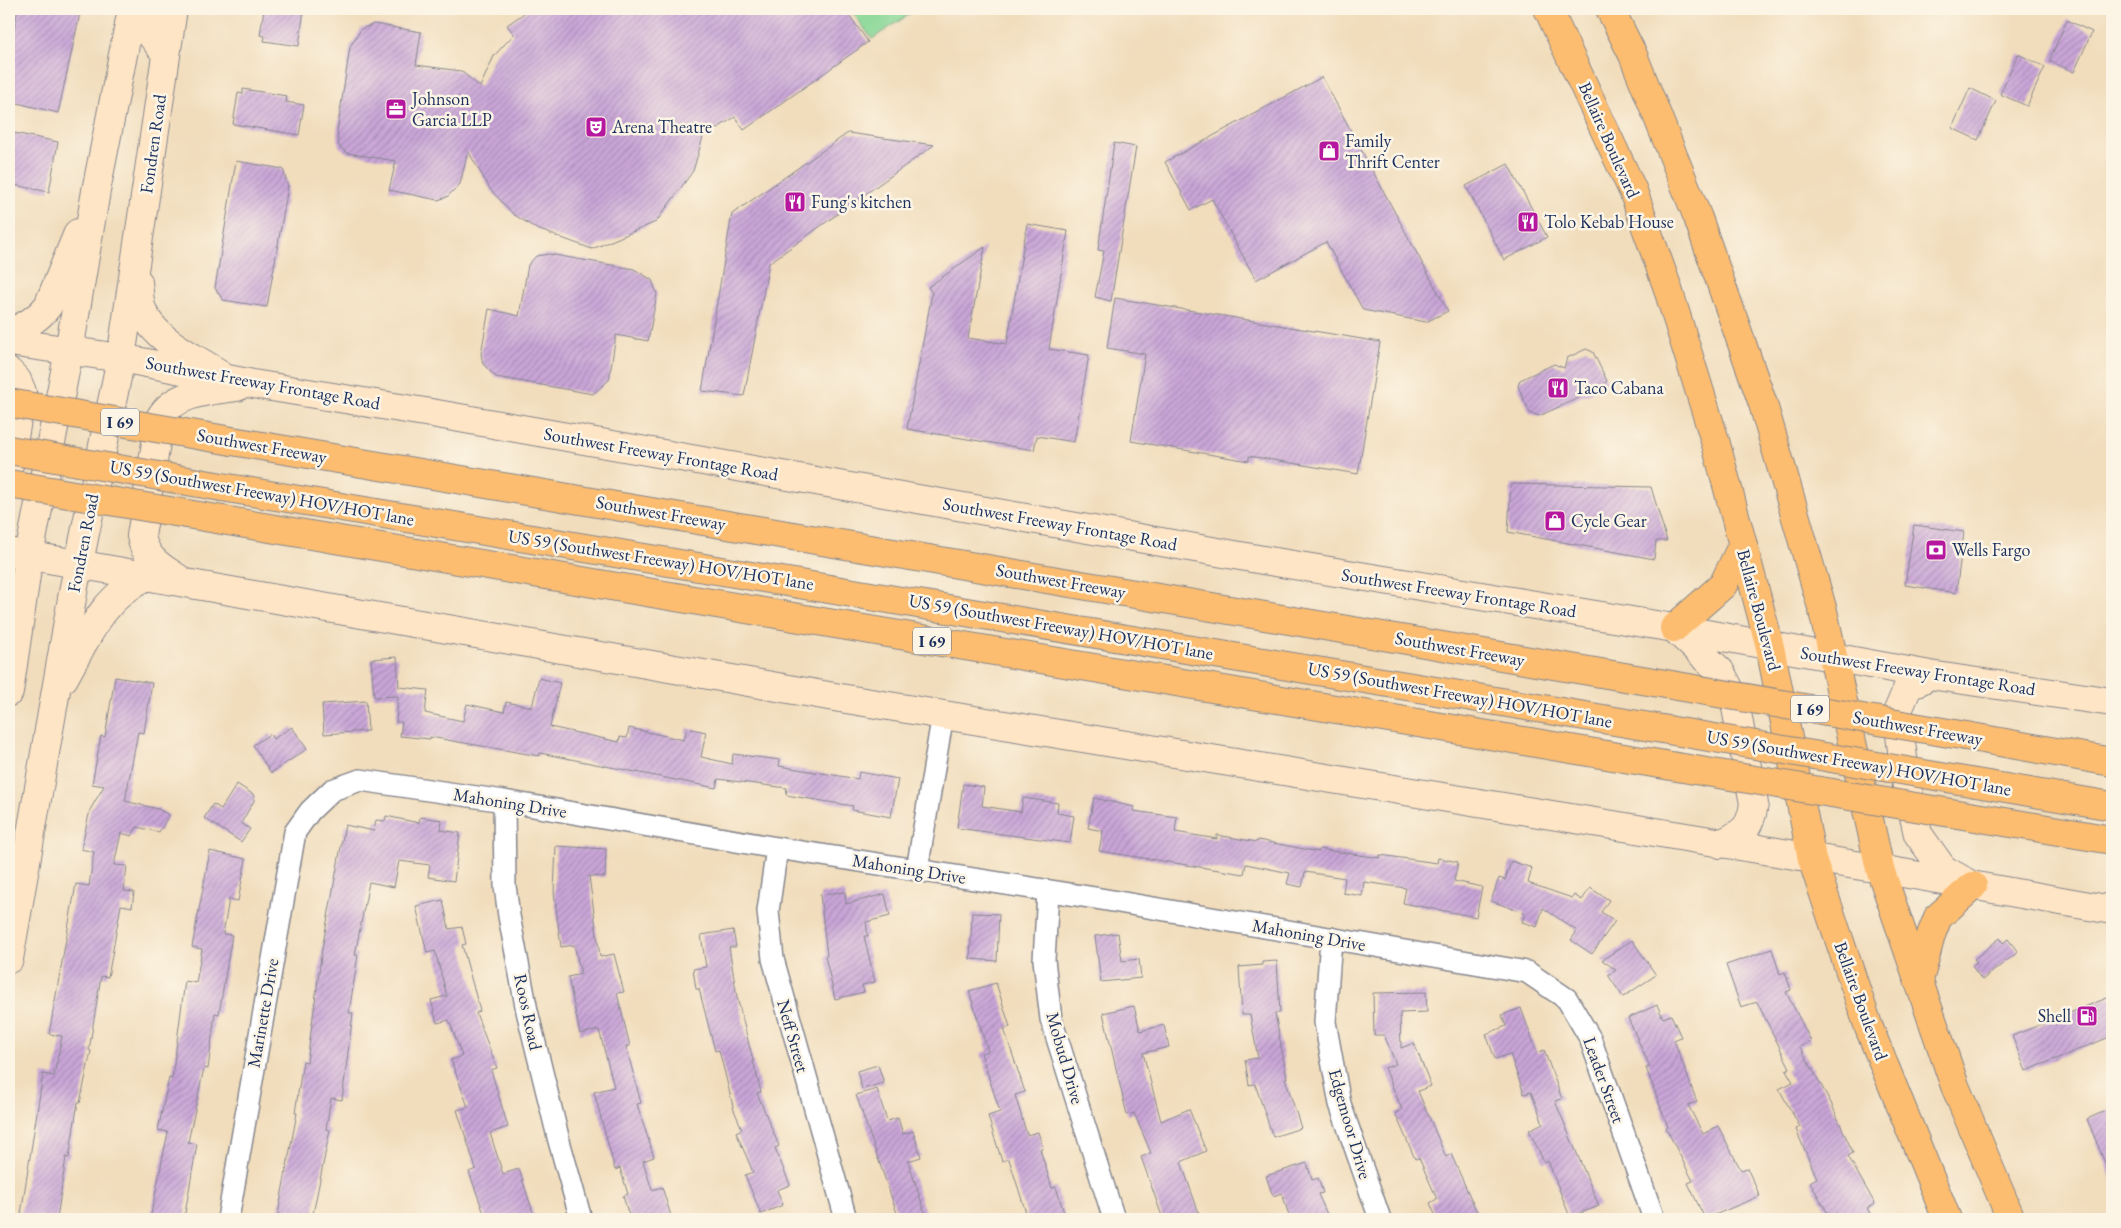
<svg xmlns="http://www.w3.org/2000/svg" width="2121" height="1228" font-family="'EB Garamond',serif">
  <defs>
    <pattern id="building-hatch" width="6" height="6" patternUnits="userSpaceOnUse" patternTransform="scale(1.25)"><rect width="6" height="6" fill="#caa6d8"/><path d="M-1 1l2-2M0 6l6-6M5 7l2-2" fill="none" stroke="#a388b2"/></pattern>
  </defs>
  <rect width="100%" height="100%" fill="#fcf5e5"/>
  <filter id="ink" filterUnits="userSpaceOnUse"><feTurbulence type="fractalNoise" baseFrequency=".02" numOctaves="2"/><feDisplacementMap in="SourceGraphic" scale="10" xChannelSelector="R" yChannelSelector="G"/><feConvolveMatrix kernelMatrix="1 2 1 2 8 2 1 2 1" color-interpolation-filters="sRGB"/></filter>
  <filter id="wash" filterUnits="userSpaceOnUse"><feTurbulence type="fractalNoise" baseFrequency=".0096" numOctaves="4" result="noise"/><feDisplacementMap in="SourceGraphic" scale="20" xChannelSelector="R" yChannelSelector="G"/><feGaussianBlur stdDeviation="1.12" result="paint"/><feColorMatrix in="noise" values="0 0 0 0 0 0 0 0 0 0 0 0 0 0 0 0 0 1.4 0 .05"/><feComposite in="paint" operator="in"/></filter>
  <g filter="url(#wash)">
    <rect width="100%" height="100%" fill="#f1ddbc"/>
    <path fill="#8ad897" stroke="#52847a" d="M850 9H917L872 39Z"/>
    <g id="blocks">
      <path fill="url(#building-hatch)" d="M18 9H81L58 113 9 101V53Z
        M264 9H304L299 46 264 41 265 36 260 35Z
        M530 9H845L868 42 744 130 735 117 703 137 693 171 656 222 592 249 537 229 513 214 490 189 468 151 460 184 447 197 438 200 389 190 396 161 347 153 339 146 337 132 350 47 361 29 374 24 421 32 416 65 461 71 480 87 494 56 514 34 507 25Z
        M2067 20 2092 32 2074 72 2049 61Z
        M2018 54 2045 67 2027 106 2000 94Z
        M1322 77 1448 311 1426 322 1363 310 1326 242 1256 280 1212 199 1191 210 1165 162Z
        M1970 88 1996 101 1978 140 1952 128Z
        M243 89 287 96 286 102 304 105 299 135 233 124 238 93 243 94Z
        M9 132 58 142 49 192 9 184Z
        M848 133 934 145 769 263 744 396 702 391 732 214Z
        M1114 143 1136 147 1111 301 1095 297 1104 251 1098 250Z
        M236 161 283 169 288 187 267 307 223 300 215 288Z
        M1508 164 1547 237 1504 260 1466 186Z
        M1027 224 1068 231 1049 349 1089 355 1074 442 1037 436 1034 450 907 429 932 293 928 287 985 247 968 338 1007 344Z
        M549 254 634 269 652 280 657 294 648 341 616 335 609 380 593 394 496 377 483 364 481 354 489 309 519 316 528 265 536 256Z
        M1115 298 1380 342 1358 474 1249 456V461L1131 441 1145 354 1107 348Z
        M1586 349 1593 352 1607 381 1598 389 1539 416 1530 413 1518 386 1520 380 1554 364 1564 368 1567 358Z
        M1511 484 1651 487 1667 541H1656L1654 559 1508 532Z
        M1914 525 1964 532 1956 593 1905 585Z
        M397 657 399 687 428 690 425 713 463 721 467 704 504 712 506 702 532 707 539 678 560 683 550 727 619 742 620 737 627 738 629 728 684 740 687 728 706 732 701 757 732 764 733 754 780 760 779 766 858 779 859 772 898 779 891 817 852 810 853 806 786 795 787 788 718 779 716 788 540 753 539 756 430 737V739L400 736 402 722H396L398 696 374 697 371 659Z
        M115 677 152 683 144 733 138 732 125 801 158 809 169 815 159 832 137 827 132 836 121 833 114 865 127 866 124 891 134 892 132 907 121 905 108 977 101 976 89 1050 91 1051 80 1103 78 1102 69 1158 66 1157 57 1219 21 1214 43 1074 54 1076 62 1036 49 1034 76 884 89 886 94 852 81 849 90 810 104 786 92 784 101 736 105 737Z
        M366 701 368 731 324 734 322 704Z
        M292 727 307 749 271 773 253 745 270 734 273 739Z
        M237 784 254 795V801L241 823 250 829 241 842 204 818 213 804 221 809Z
        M963 784 984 787 982 806 1021 812 1023 798 1058 803 1057 813 1074 816 1070 843 957 828Z
        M1094 798 1134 807 1133 811 1177 817 1175 832 1217 839V835L1257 842 1258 840 1319 852V849L1380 858V855L1437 863 1438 858 1458 862 1454 881 1482 887 1476 917 1403 903 1406 888 1364 882 1362 896 1343 893 1345 878 1305 872 1302 887 1287 884 1290 873 1246 864 1244 874 1099 851 1103 831 1088 828Z
        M386 816 419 823 420 817 442 820 441 830 460 833 454 881 428 877 430 865 399 861 394 887 369 882 355 955H358L349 1013H353L342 1100 331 1098 326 1129 330 1130 312 1219H277L297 1113H295L303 1061 307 1062 322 949 345 825 374 831 376 820 385 821Z
        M556 846 606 849 605 877 589 876 600 957 614 954 624 992 617 993 630 1046H626L641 1103 637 1104 654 1157 643 1161 652 1190 662 1187 672 1219H630L623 1196 628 1194 620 1168 615 1170 594 1092 614 1087 599 1030 580 1034 568 977 581 974 574 945 561 947 554 892Z
        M210 851 246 859 238 901 229 899 223 934 232 935 219 1014 215 1013 208 1069 204 1068 188 1142 197 1144 184 1219H150L168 1132 158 1130 169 1078 172 1079 185 981 196 983 202 949 192 947Z
        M1511 861 1532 868 1528 883 1572 898 1574 895 1582 900 1590 888 1609 900 1601 912 1615 921 1592 954 1571 940 1577 931 1543 908 1537 927 1522 922 1525 913 1491 901 1499 878 1505 880Z
        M845 892 846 904 885 894 890 916 866 922 868 936H864L875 982 862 985 864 992 835 999 825 956H827L820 894Z
        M443 900 449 929 462 927 466 944 462 945 480 1011 476 1013 497 1068 491 1070 508 1127 490 1133 503 1174 519 1169 535 1219H486L469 1172 476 1169 457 1110 468 1107 451 1060 462 1056 449 1020 437 1023 431 1000 447 996 435 951 427 953 416 906Z
        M972 913 999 914 997 961 970 959Z
        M733 930 736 947H729L737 997 761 1092 757 1093 779 1146 775 1148 790 1185 777 1190 783 1205 761 1214 745 1175 753 1172 736 1132 742 1129 734 1110 719 1050 715 1051 699 989H696L693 969 706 967 701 935Z
        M1118 933 1122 961 1139 959 1141 978 1101 982 1095 936Z
        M2000 938 2003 943 2008 939 2018 952 1982 980 1972 966 1977 963 1974 959Z
        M1632 940 1656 975 1623 997 1608 975 1616 970 1602 960Z
        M1772 949 1780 974 1785 972 1791 990 1786 992 1811 1041 1800 1047 1831 1103 1853 1153 1848 1156 1875 1204 1867 1208 1873 1219H1831L1810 1182 1817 1178 1799 1137 1796 1129 1800 1127 1779 1089 1793 1082 1786 1070 1790 1068 1757 1002 1741 1007 1726 965Z
        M1277 961 1280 1013H1275L1287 1078H1285L1301 1128 1273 1137 1255 1084 1249 1085 1245 1060 1258 1058 1250 1015H1242L1239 967 1262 965V962Z
        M996 983 1010 1027 1004 1029 1025 1092 1015 1095 1027 1135 1038 1132 1043 1148 1040 1149 1052 1188 1056 1187 1066 1219H1028L1009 1159 1002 1161 994 1136 988 1116 1000 1112 981 1053 988 1051 969 991Z
        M1426 992 1427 1012 1400 1013 1401 1048 1414 1043 1431 1086 1418 1091 1446 1157 1451 1154 1480 1219H1437L1430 1203 1437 1199 1419 1158 1415 1159 1395 1113 1402 1110 1385 1068 1396 1064 1384 1035H1374L1373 993Z
        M2112 996V1036L2026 1071 2012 1036Z
        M1657 1005 1663 1018 1671 1015 1681 1037 1674 1040 1697 1102 1688 1105 1703 1134 1718 1126 1741 1170 1747 1168 1760 1196 1705 1219 1688 1183 1693 1181 1666 1128 1668 1127 1646 1068 1650 1067 1628 1018Z
        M1134 1006 1140 1031 1164 1025 1169 1047 1143 1053 1161 1121 1189 1109 1206 1151 1181 1162 1201 1219H1163L1141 1157 1151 1153 1134 1113 1127 1115 1103 1013Z
        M1521 1008 1537 1053 1544 1050 1562 1099 1555 1101 1599 1206 1570 1217 1548 1161 1544 1162 1529 1130 1543 1123 1531 1092 1524 1094 1510 1054 1495 1059 1486 1034 1506 1026 1502 1015Z
        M878 1065 884 1083 862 1089 857 1071Z
        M877 1089 887 1121 898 1118 903 1134 913 1131 921 1157 908 1161 927 1219H899L856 1095Z
        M2112 1108V1180L2087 1119Z
        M1307 1163 1312 1180 1318 1178 1323 1193 1318 1194 1329 1219H1290L1282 1193 1273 1196 1266 1176Z"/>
    </g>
  </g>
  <g filter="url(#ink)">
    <use href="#blocks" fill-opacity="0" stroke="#86868d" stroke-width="1"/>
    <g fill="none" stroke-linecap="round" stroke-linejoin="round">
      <g stroke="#86868d" stroke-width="24">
        <path id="minor" d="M504 801 505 886 509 916 527 1011 559 1141 581 1219
          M777 848 768 911 773 959 846 1219
          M917 870 943 714
          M1048 892 1044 960 1051 1019 1114 1219
          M1331 938 1325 1022 1340 1104 1380 1219
          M228 1219 295 832 310 811 332 790 360 780 504 801 777 848 1095 898 1527 972 1567 999 1590 1038 1654 1219"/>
      </g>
      <g stroke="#86868d" stroke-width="30">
        <path id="secondary" d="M152 9 148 31 166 54
          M138 282C139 290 139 298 141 306 150 338 191 355 217 372
          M9 333C24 327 38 319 48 306L78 233
          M9 342 121 358 253 384 437 414 1263 560 1674 628 1930 675 2112 702
          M9 372 17 380 22 392 9 465
          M9 552 840 698 1880 869 2112 910
          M179 579C161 567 145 559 141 536L160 418C175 392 210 391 237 387
          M1676 630 1720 671 1734 697 1754 804C1750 830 1743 832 1721 844
          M1930 675 1908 687 1897 713 1907 787 1918 834 1943 869 1966 882
          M64 678C87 638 102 597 147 576
          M9 692 29 555 69 351 96 191 132 9
          M9 959 74 587 121 358 173 9"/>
      </g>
      <g stroke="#86868d" stroke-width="30">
        <path id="primary" d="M1548 9 1633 191 1667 286 1716 444 1770 647 1812 859 1869 1028 1947 1219
          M1610 9 1633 55 1698 218 1763 404 1823 611 1880 869 1955 1086 2011 1219
          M1674 628 1723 585 1742 546
          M1919 981 1931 935 1938 917 1973 886"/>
      </g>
      <g stroke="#86868d" stroke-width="30">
        <path id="motorway" d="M232 441 1654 682
          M222 487 1668 730
          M187 514 1677 767
          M1966 736 2112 762
          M1976 783 2112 806
          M1987 819 2112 840"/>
      </g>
      <use href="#minor" stroke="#fff" stroke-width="21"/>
      <use href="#secondary" stroke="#fee5c5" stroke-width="28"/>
      <use href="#primary" stroke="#fcbd6f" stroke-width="28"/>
      <use href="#motorway" stroke="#fcbd6f" stroke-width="28"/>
      <g stroke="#86868d" stroke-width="30" stroke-linecap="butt">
        <path id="motorway-bridge" d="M9 403 232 441
          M9 450 222 487
          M9 484 187 514
          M1654 682 1966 736
          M1668 730 1976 783
          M1677 767 1987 819"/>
      </g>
      <use href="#motorway-bridge" stroke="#fcbd6f" stroke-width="28"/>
    </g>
  </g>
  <defs>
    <g id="office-square" transform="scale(1.125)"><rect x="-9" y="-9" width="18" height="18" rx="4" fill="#b5179e" stroke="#fcf5e5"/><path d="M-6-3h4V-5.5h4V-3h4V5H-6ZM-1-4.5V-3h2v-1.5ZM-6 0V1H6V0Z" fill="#fff"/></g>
    <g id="theatre-square" transform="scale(1.125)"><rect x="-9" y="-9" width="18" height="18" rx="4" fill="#b5179e" stroke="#fcf5e5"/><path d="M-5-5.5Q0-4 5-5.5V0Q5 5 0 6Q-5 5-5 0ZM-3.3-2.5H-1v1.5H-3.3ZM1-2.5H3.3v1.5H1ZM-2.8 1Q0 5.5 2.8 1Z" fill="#fff"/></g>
    <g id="shop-square" transform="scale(1.125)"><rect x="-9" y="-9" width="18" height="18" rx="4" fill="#b5179e" stroke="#fcf5e5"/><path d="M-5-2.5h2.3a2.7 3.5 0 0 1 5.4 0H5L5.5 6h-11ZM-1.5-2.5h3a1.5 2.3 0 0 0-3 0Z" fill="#fff"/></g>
    <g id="restaurant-square" transform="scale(1.125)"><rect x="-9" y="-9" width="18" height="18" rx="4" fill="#b5179e" stroke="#fcf5e5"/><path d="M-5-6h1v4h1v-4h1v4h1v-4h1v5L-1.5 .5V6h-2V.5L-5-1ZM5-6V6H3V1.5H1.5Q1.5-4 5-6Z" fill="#fff"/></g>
    <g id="bank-square" transform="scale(1.125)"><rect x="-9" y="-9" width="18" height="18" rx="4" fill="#b5179e" stroke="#fcf5e5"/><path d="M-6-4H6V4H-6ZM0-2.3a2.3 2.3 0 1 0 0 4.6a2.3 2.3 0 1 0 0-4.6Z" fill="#fff"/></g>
    <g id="fuel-square" transform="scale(1.125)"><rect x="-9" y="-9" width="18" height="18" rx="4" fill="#b5179e" stroke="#fcf5e5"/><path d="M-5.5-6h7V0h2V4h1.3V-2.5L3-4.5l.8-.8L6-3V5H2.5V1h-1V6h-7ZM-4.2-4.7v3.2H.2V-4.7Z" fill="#fff"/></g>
  </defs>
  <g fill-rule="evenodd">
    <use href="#office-square" x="396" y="109"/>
    <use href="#theatre-square" x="596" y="127"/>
    <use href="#shop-square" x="1329" y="151"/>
    <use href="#restaurant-square" x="795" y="202"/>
    <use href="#restaurant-square" x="1528" y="222"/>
    <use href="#restaurant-square" x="1558" y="388"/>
    <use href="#shop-square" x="1555" y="521"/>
    <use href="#bank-square" x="1936" y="550"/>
    <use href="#fuel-square" x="2087" y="1016"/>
  </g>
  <g text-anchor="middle" stroke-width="5" stroke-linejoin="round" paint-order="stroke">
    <g fill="#fcf5e5" stroke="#5e6a86" stroke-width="1">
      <rect x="101" y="408.5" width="38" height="27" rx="4"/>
      <rect x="913" y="627.5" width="38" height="27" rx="4"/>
      <rect x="1791" y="695.5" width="38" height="27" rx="4"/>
    </g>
    <g font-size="16" font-weight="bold" fill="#1b2f5e">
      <text x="120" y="428">I 69</text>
      <text x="932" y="647">I 69</text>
      <text x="1810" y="715">I 69</text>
    </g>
    <g font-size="18" fill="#1b2f5e" stroke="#fcf5e5" text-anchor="start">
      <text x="412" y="105">Johnson<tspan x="412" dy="21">Garcia LLP</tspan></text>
      <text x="612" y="133">Arena Theatre</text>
      <text x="1345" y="147">Family<tspan x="1345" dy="21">Thrift Center</tspan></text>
      <text x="811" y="208">Fung's kitchen</text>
      <text x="1544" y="228">Tolo Kebab House</text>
      <text x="1574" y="394">Taco Cabana</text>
      <text x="1571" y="527">Cycle Gear</text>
      <text x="1952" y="556">Wells Fargo</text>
      <text x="2071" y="1022" text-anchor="end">Shell</text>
    </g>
    <g font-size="18" fill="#1b2f5e" stroke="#fcf5e5">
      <text transform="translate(1609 140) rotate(66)" y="6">Bellaire Boulevard</text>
      <text transform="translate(153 144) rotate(-82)" y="6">Fondren Road</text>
      <text transform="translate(263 383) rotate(10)" y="6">Southwest Freeway Frontage Road</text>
      <text transform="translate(262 446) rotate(10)" y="6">Southwest Freeway</text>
      <text transform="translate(661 454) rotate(10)" y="6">Southwest Freeway Frontage Road</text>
      <text transform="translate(262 493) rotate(10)" y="6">US 59 (Southwest Freeway) HOV/HOT lane</text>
      <text transform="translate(661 513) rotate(10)" y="6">Southwest Freeway</text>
      <text transform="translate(1060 524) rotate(10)" y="6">Southwest Freeway Frontage Road</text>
      <text transform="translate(83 543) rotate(-79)" y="6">Fondren Road</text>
      <text transform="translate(661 560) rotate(9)" y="6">US 59 (Southwest Freeway) HOV/HOT lane</text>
      <text transform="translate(1061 581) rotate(10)" y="6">Southwest Freeway</text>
      <text transform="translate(1459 593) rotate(9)" y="6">Southwest Freeway Frontage Road</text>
      <text transform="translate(1759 610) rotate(75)" y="6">Bellaire Boulevard</text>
      <text transform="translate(1061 627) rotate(10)" y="6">US 59 (Southwest Freeway) HOV/HOT lane</text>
      <text transform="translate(1460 649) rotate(10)" y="6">Southwest Freeway</text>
      <text transform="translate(1918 671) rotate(9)" y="6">Southwest Freeway Frontage Road</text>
      <text transform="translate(1460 695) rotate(10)" y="6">US 59 (Southwest Freeway) HOV/HOT lane</text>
      <text transform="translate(1918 728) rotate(10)" y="6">Southwest Freeway</text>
      <text transform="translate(1859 763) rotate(10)" y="6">US 59 (Southwest Freeway) HOV/HOT lane</text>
      <text transform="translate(510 803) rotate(9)" y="6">Mahoning Drive</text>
      <text transform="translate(909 869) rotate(9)" y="6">Mahoning Drive</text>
      <text transform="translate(1309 935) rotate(10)" y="6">Mahoning Drive</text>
      <text transform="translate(1861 1001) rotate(70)" y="6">Bellaire Boulevard</text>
      <text transform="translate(528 1012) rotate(78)" y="6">Roos Road</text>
      <text transform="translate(263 1013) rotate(-80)" y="6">Marinette Drive</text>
      <text transform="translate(793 1036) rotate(74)" y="6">Neff Street</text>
      <text transform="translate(1065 1058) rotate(74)" y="6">Mobud Drive</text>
      <text transform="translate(1604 1080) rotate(70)" y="6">Leader Street</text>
      <text transform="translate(1350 1124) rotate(74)" y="6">Edgemoor Drive</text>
    </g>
  </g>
  <rect width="2121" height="1228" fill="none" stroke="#fcf5e5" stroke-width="30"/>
</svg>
